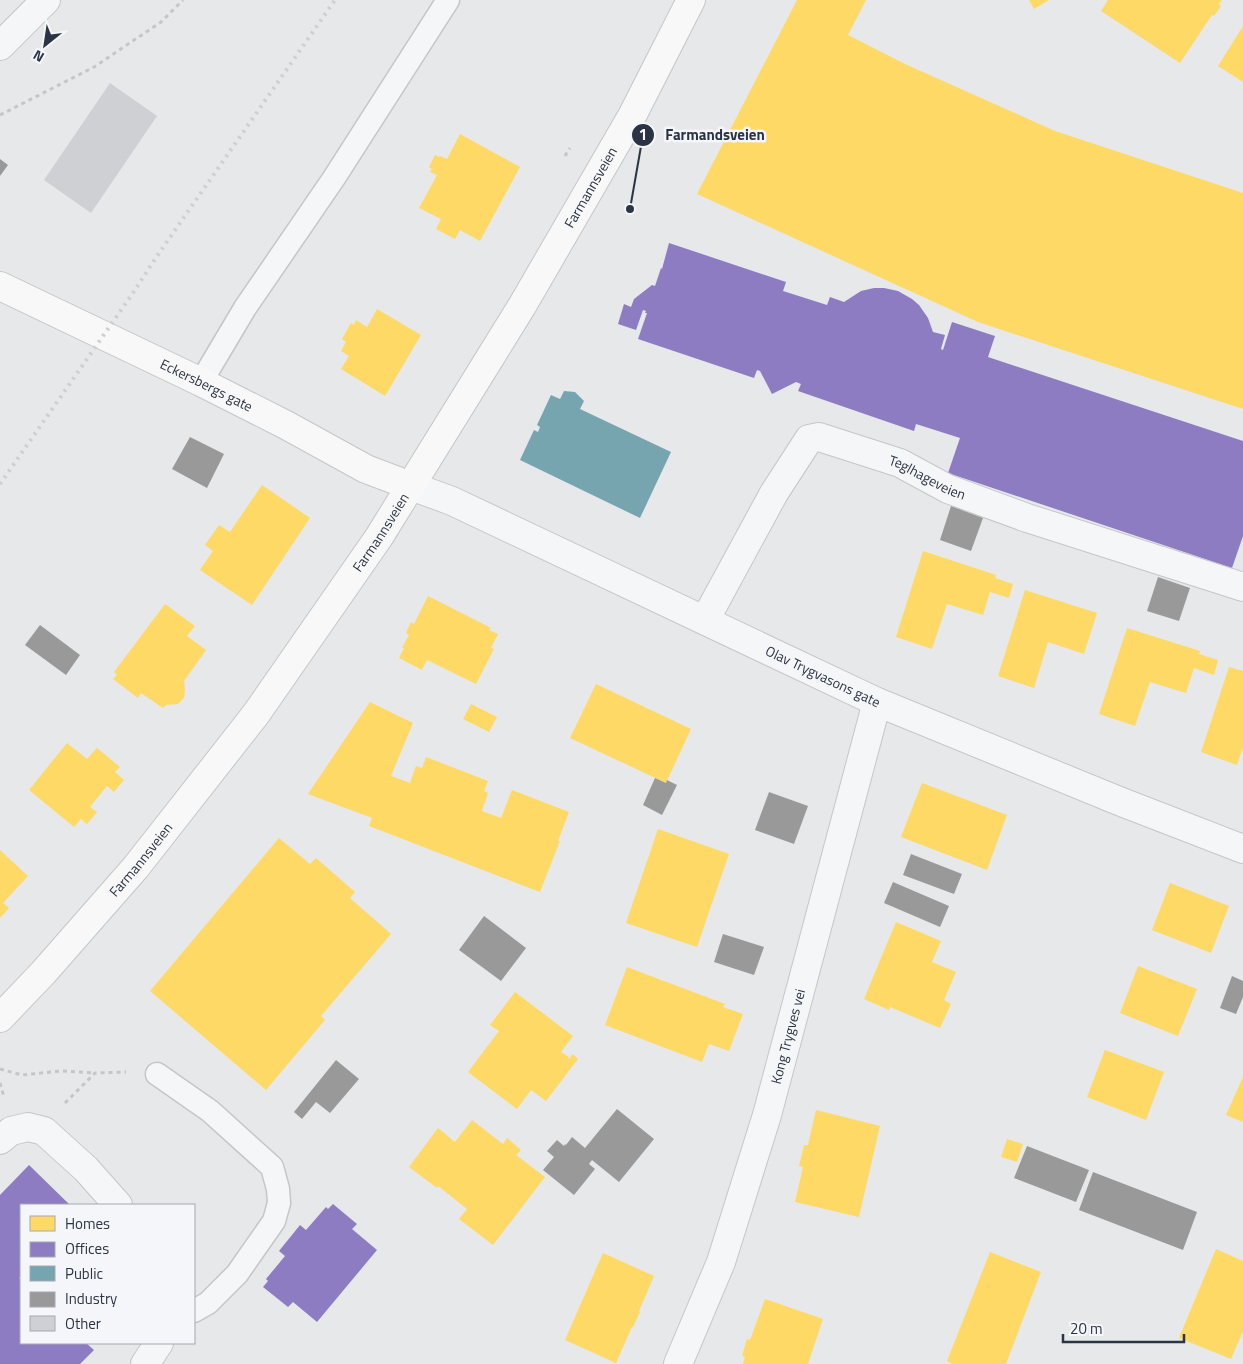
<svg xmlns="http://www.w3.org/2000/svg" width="1243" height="1364" font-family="'Titillium Web',sans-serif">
  <rect width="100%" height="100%" fill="#e6e8ea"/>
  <path fill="#ffd966" d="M797 0H866L848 35 905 64 1055 131 1243 193V409L978 322 697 194Z
    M1029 0H1049L1034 9Z
    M1108 0H1222L1219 4 1221 6 1214 16 1212 15 1180 63 1101 11Z
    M1243 26V82L1218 66Z
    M460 134 520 167 480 241 460 230 455 239 436 229 441 219 419 208 437 175 430 172 432 169 429 167 435 155 439 157 440 156 447 159Z
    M377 309 421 335 385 396 341 369 349 356 341 351 346 342 342 339 351 323 354 325 356 320 367 327Z
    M262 485 310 518 252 605 200 570 213 551 205 545 219 525 230 532Z
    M923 551 996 575 995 578 1013 584 1009 598 990 592 983 615 947 604 932 649 896 637Z
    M1025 590 1097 613 1084 654 1048 642 1034 688 998 676Z
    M428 596 491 628 489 630 498 634 491 648 494 649 476 684 427 660 422 670 399 658 404 648H402L409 635 406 633 411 622 414 624Z
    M165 604 195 626 187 636 206 650 184 681 185 689 184 698 178 704 166 705 163 708 141 693 138 698 113 679 117 675 114 672Z
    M1127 628 1200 651 1199 654 1218 660 1214 675 1194 668 1186 693 1150 682 1135 726 1099 714Z
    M1229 667 1243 671V747L1237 765 1201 752Z
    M596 684 691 729 666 783 570 738Z
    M370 702 413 723 391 776 410 783 416 766 422 768 426 757 488 781 484 791 488 793 482 811 501 818 512 790 569 812 558 841H560L540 892 369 826 372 818 308 794Z
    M471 704 497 717 489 732 463 719Z
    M67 743 87 759 97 748 120 767 115 772 124 780 114 792 107 786 90 807 97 812 87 824 81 819 74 827 29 790Z
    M922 783 1007 815 987 870 901 837Z
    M658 829 729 854 697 947 626 923Z
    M279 838 310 864 316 858 355 892 350 898 391 934 321 1016 325 1020 266 1090 150 991Z
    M0 850 28 876 3 903 9 908 0 918Z
    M1170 883 1229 906 1211 953 1152 930Z
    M896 922 941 941 932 962 956 972 944 1000 951 1004 940 1028 890 1007 889 1010 864 999Z
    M1138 966 1197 989 1178 1036 1120 1013Z
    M627 967 725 1004 723 1007 743 1014 729 1051 709 1044 702 1062 605 1025Z
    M515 992 573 1036 561 1052 569 1057 568 1059H569L573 1054 578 1059 546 1101 531 1090 517 1109 468 1072 499 1031 490 1025Z
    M1105 1050 1164 1072 1146 1120 1087 1097Z
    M1243 1077V1122L1226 1115Z
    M816 1110 880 1126 859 1217 795 1202 803 1167 799 1166 804 1145H808Z
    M472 1120 503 1144 507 1138 521 1150 516 1155 545 1177 493 1245 459 1219 467 1209 438 1186 437 1188 409 1167 438 1128 455 1142Z
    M1007 1139 1023 1144 1017 1162 1001 1157Z
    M1216 1249 1243 1261V1331L1231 1359 1179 1338Z
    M990 1252 1041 1272 1006 1364H953L947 1361Z
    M603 1253 654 1276 639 1311 640 1312 633 1327H632L616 1363 565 1340Z
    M765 1299 823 1319 808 1364H743L745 1357 742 1356 747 1339 750 1340Z"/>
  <path fill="#8e7cc3" d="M669 243 786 282 783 291 827 305 830 297 844 302 861 291 874 288H884L898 291 912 299 919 305 928 318 933 332 945 335 941 349 943 350 952 322 995 336 988 357 1243 441V536L1232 568 948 473 960 438 916 424 914 431 798 391 801 384 796 382 772 394 760 371 757 370 754 378 638 339 647 313H645L646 311 643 310 636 330 618 324 624 304 631 307 634 299 652 285 655 286 661 268 662 269Z
    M29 1165 70 1205H21V1276L19 1278 21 1280V1343H86L94 1350 80 1364H0V1195Z
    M333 1204 357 1224 352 1229 377 1250 317 1322 293 1302 288 1307 263 1287 268 1281 266 1279 285 1256 279 1251 300 1225 306 1230 326 1207 328 1209Z"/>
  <path fill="#76a5af" d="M564 391 575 392 584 401 580 409 671 452 640 518 520 460 534 430 538 432 540 427 537 425 551 395 560 399Z"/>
  <path fill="#999" d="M0 159 8 165 0 176Z
    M190 437 224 454 207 488 172 469Z
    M951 506 983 518 971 551 940 540Z
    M1158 577 1190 588 1179 621 1147 611Z
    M40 625 80 655 66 675 25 645Z
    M655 778 666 783 667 780 677 785 662 815 643 805Z
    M769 792 808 806 794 844 755 830Z
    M911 854 962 874 954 894 903 875Z
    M893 882 949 906 940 927 884 903Z
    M484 916 526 948 501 981 459 950Z
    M723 934 764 947 754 975 714 962Z
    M1232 976 1243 981V997L1236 1014 1220 1008Z
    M336 1060 359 1079 330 1113 316 1102 302 1119 294 1112Z
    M617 1109 654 1139 619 1182 592 1160 589 1164 595 1169 574 1195 543 1170 554 1157 547 1151 557 1140 564 1146 565 1144 566 1145 572 1137 585 1148Z
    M1027 1146 1089 1170 1076 1202 1014 1178Z
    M1093 1172 1197 1212 1183 1250 1079 1210Z"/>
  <path fill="#ced0d3" d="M110 83 157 116 91 213 44 180Z"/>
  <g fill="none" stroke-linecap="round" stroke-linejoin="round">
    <g stroke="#c4c6c8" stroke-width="25">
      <path id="service" d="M201 382 245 308 334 178 448 0
        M157 1074 210 1111 272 1167 278 1189 279 1203 274 1221 237 1274 208 1303 194 1311"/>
    </g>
    <g stroke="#c4c6c8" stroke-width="30">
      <g id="minor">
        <path d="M0 46 46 0"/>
        <path id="s1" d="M411 486 452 501 877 702 1119 801 1243 849"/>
        <path id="s2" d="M705 620 774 493 809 439 819 437 900 463 948 489 1027 518 1243 587"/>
        <path d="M0 1140 11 1131 28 1127 44 1131 86 1169 118 1205"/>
        <path d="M145 1364 159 1343"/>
        <path id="s3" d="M678 1364 721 1262 767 1115 877 702"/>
      </g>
    </g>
    <g stroke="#c4c6c8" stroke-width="30">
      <g id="secondary">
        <path id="s4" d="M0 286 201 382 286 425 366 469 411 486"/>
        <path id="s5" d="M0 1018 43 973 136 867 256 714 379 537 522 306 632 116 691 0"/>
      </g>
    </g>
    <path stroke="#c5c6ca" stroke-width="3" stroke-dasharray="4 4" stroke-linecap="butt" d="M0 115 94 67 161 22 183 0
      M565 156 570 148
      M0 1069 22 1075 61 1071 94 1073
      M0 1083 4 1097
      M65 1103 95 1073 126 1072"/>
    <use href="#service" stroke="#f5f6f7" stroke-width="22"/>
    <use href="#minor" stroke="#f5f6f7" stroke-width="28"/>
    <use href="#secondary" stroke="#f8f8f8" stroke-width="28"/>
    <path stroke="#cecfd2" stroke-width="4" stroke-dasharray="2.5 5" stroke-linecap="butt" d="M0 484 135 290 155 259 335 0"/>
  </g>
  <g text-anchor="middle" stroke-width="5" stroke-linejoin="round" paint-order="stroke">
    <g font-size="14" fill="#2b3445" stroke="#f4f6f9">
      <text dy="5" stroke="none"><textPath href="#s5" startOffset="1022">Farmannsveien</textPath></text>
      <text dy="5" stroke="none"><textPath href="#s4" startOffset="229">Eckersbergs gate</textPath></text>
      <text dy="5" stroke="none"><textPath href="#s2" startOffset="335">Teglhageveien</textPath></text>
      <text dy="5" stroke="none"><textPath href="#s5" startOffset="618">Farmannsveien</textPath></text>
      <text dy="5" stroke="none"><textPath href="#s1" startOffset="454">Olav Trygvasons gate</textPath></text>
      <text dy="5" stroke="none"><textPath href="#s5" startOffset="212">Farmannsveien</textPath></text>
      <text dy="5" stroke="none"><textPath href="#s3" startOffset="346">Kong Trygves vei</textPath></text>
    </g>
  </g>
  <path fill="none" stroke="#2b3445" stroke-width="2" d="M630 209L643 135"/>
  <g fill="#2b3445" stroke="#f4f6f9" stroke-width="2">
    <circle cx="630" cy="209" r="5"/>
    <circle cx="643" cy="135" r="12"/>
  </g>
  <g font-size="15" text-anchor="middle" font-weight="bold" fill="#fff">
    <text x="643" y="140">1</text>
  </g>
  <g font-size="15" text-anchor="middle" font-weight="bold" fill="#2b3445" stroke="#f4f6f9" stroke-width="5" stroke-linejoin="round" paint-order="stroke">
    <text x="715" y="140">Farmandsveien</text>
  </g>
  <rect x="20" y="1204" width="175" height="140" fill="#f4f6f9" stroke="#a4a8b1"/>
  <rect x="30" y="1216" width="25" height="15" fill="#ffd966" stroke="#a4a8b1"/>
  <text x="65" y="1229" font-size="15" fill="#2b3445">Homes</text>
  <rect x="30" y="1242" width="25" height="15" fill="#8e7cc3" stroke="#a4a8b1"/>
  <text x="65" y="1254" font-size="15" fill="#2b3445">Offices</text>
  <rect x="30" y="1266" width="25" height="15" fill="#76a5af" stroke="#a4a8b1"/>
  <text x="65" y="1279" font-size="15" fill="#2b3445">Public</text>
  <rect x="30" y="1292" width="25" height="15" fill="#999999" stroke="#a4a8b1"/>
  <text x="65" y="1304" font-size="15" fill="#2b3445">Industry</text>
  <rect x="30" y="1316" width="25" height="15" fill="#ced0d3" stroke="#a4a8b1"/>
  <text x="65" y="1329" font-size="15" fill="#2b3445">Other</text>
  <g transform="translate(45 45) rotate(210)" stroke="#f4f6f9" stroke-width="4" paint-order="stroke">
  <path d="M0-4L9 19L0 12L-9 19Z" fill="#2b3445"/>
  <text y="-8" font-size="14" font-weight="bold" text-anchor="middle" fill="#2b3445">N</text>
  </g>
  <path d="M1063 1334v8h121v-8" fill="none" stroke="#2b3445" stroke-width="2.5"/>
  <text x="1070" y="1334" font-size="15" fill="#2b3445" stroke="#f4f6f9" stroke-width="4" paint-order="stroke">20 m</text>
</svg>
